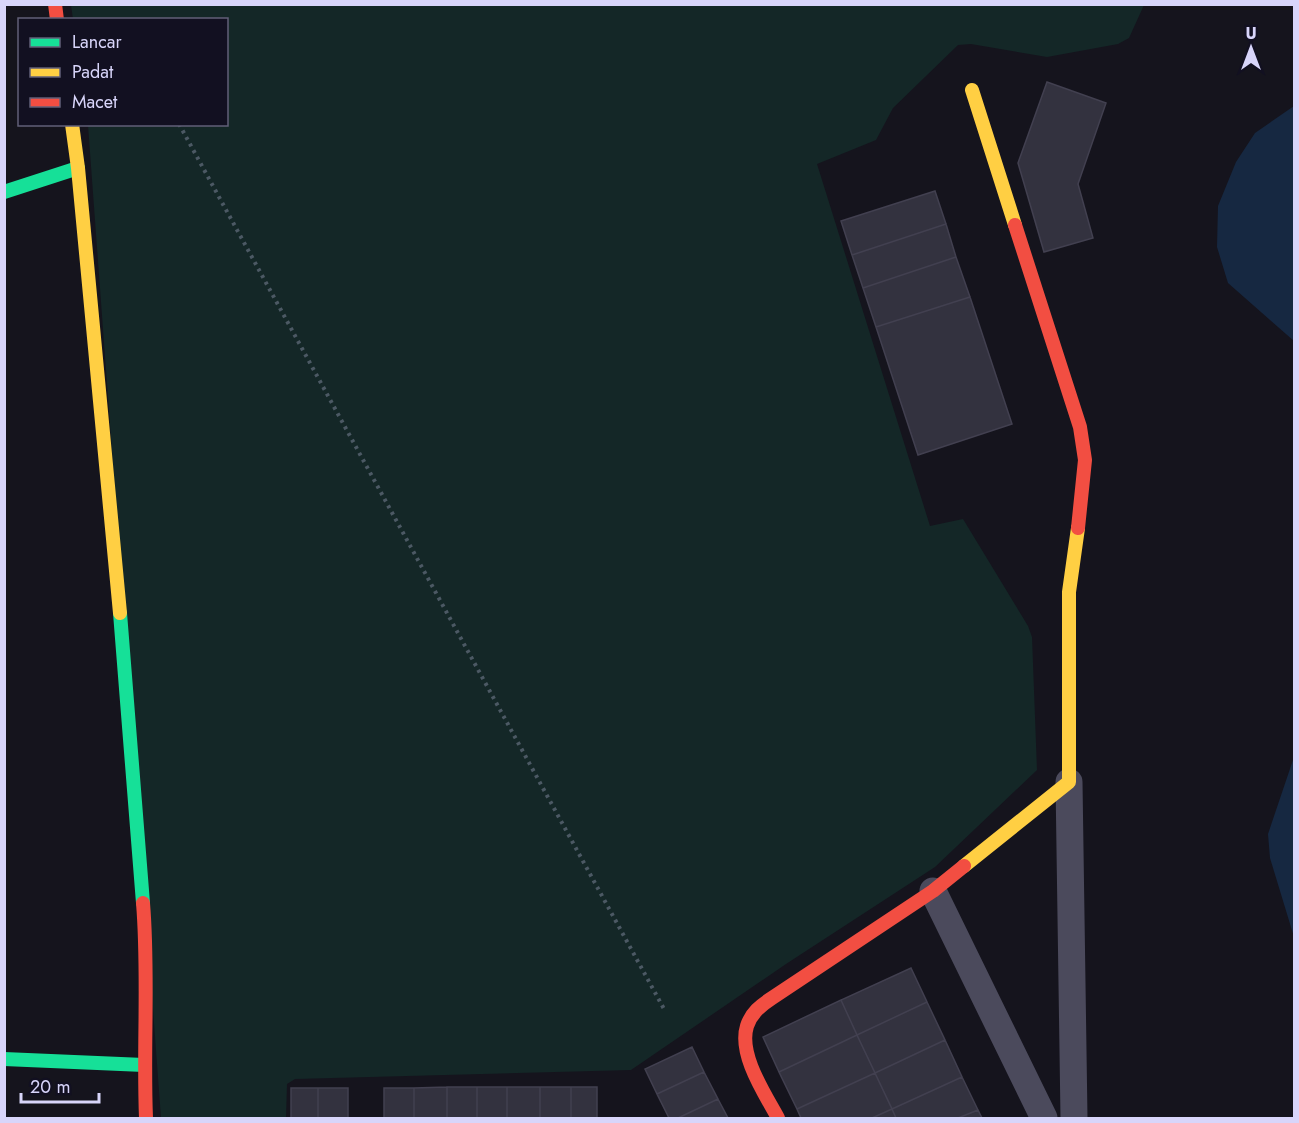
<svg xmlns="http://www.w3.org/2000/svg" width="1299" height="1123" font-family="Jost,sans-serif">
  <rect width="100%" height="100%" fill="#15141d"/>
  <path fill="#142727" d="M71 5H1144L1129 38 1118 44 1047 57 971 44 958 45 893 108 876 140 817 164 930 526 963 519 1028 626 1032 637 1037 770 935 867 786 964 631 1070 295 1079 287 1084 286 1118H161L88 125 226 124V20L73 19Z"/>
  <path fill="#162841" d="M1294 106V341L1228 283 1217 247 1218 206 1236 162 1255 133Z
    M1294 757V937L1270 858 1268 834Z"/>
  <path fill="#33323f" stroke="#424050" stroke-width="1.5" d="M1047 82 1106 103 1078 184 1093 238 1044 252 1018 163Z
    M935 191 946 224 852 255 841 221Z
    M946 224 956 257 863 288 852 255Z
    M956 257 970 297 876 327 863 288Z
    M970 297 1012 424 918 455 876 327Z
    M911 968 927 1002 857 1035 841 1000Z
    M841 1000 857 1035 779 1072 763 1037Z
    M927 1002 945 1040 875 1073 857 1035Z
    M857 1035 875 1073 797 1109 779 1072Z
    M945 1040 962 1077 892 1109 875 1073Z
    M692 1047 704 1072 657 1094 645 1069Z
    M704 1072 718 1099 678 1118H669L657 1094Z
    M875 1073 892 1109 872 1118H801L797 1109Z
    M962 1077 978 1110 958 1118H896L892 1109Z
    M447 1087H477V1118H447Z
    M447 1087V1118H414V1088Z
    M477 1087H507V1118H477Z
    M507 1087H540V1118H507Z
    M540 1087H571V1118H540Z
    M571 1087H597V1118H571Z
    M291 1088H318V1118H291Z
    M318 1088H348V1118H318Z
    M384 1088H414V1118H384Z
    M718 1099 728 1118H678Z
    M892 1109 896 1118H872Z
    M978 1110 982 1118H958Z"/>
  <g fill="none" stroke-linecap="round" stroke-linejoin="round">
    <path stroke="#4c5964" stroke-width="4" stroke-dasharray="3 4.5" stroke-linecap="butt" d="M179 124 664 1009"/>
    <path stroke="#4b4a5c" stroke-width="27" d="M1069 782 1074 1118
      M933 891 1044 1118"/>
    <path stroke="#16e098" stroke-width="14" d="M4 192 78 168
      M120 613 143 903
      M4 1059 144 1065"/>
    <path stroke="#ffcf43" stroke-width="14" d="M972 90 1015 225
      M72 124 78 168 120 613
      M964 866 1069 782V592L1078 528"/>
    <path stroke="#f24e42" stroke-width="14" d="M55 4 57 20
      M1015 225 1080 427 1085 460 1078 528
      M143 903C149 975 143 1046 146 1118
      M778 1118C765 1094 738 1054 747 1026 751 1013 761 1005 772 998L933 891 964 866"/>
  </g>
  <rect width="1299" height="1123" fill="none" stroke="#d8d5fa" stroke-width="12"/>
  <rect x="18" y="18" width="210" height="108" fill="#121021" stroke="#615f78" stroke-width="1.5"/>
  <rect x="30" y="38" width="30" height="9" fill="#16e098" stroke="#615f78" stroke-width="1.5"/>
  <text x="72" y="48" font-size="18" fill="#d8d5fa">Lancar</text>
  <rect x="30" y="68" width="30" height="9" fill="#ffcf43" stroke="#615f78" stroke-width="1.5"/>
  <text x="72" y="78" font-size="18" fill="#d8d5fa">Padat</text>
  <rect x="30" y="98" width="30" height="9" fill="#f24e42" stroke="#615f78" stroke-width="1.5"/>
  <text x="72" y="108" font-size="18" fill="#d8d5fa">Macet</text>
  <g transform="translate(1251 48)" stroke="#121021" stroke-width="4.5" paint-order="stroke">
  <path d="M0-4.5L10 22L0 15L-10 22Z" fill="#d8d5fa"/>
  <text y="-9" font-size="16" font-weight="bold" text-anchor="middle" fill="#d8d5fa">U</text>
  </g>
  <path d="M21 1093v9h78v-9" fill="none" stroke="#d8d5fa" stroke-width="3"/>
  <text x="30" y="1093" font-size="18" fill="#d8d5fa" stroke="#121021" stroke-width="4.5" paint-order="stroke">20 m</text>
</svg>
